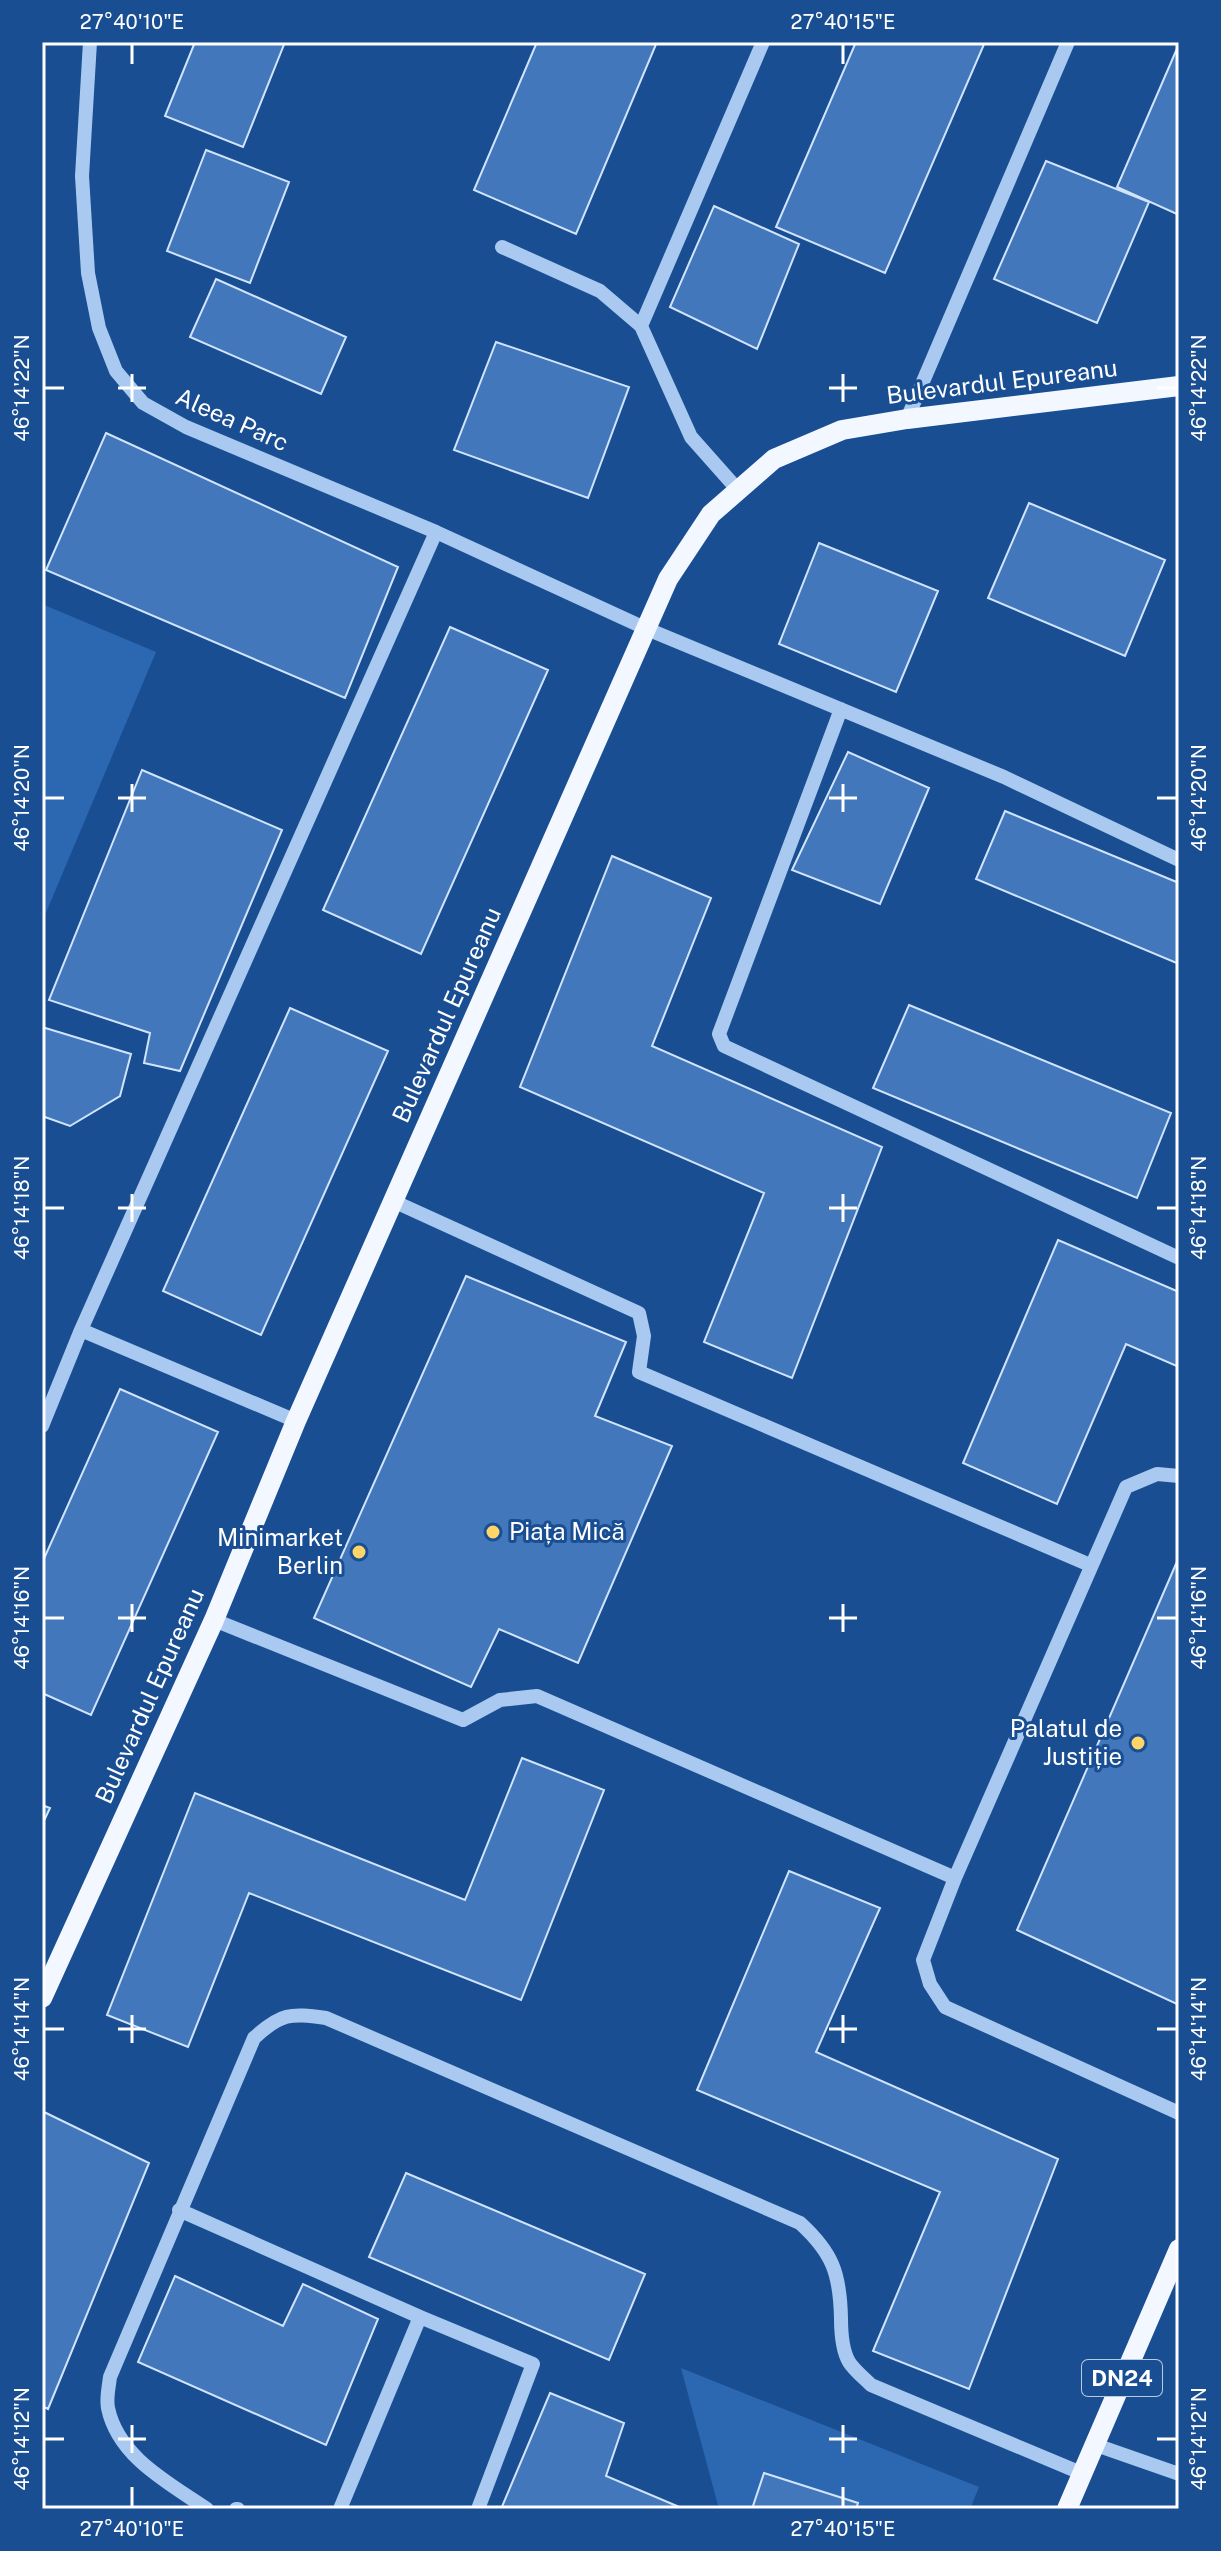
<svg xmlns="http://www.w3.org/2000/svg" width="1221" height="2551" font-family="'Public Sans',sans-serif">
  <rect width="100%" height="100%" fill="#194e93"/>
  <path fill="#2c68b2" d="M42 604 156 652 42 922Z
    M681 2368 979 2487 970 2509H719Z"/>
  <path fill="#4277bb" stroke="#d1e4fb" stroke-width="2" d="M195 42H285L243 147 165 116Z
    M537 42H657L576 234 474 190Z
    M856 42H985L885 273 776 227Z
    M1179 44V215L1117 187Z
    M206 150 289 182 250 283 167 251Z
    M1046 161 1149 202 1097 323 994 279Z
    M714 206 799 244 757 349 670 307Z
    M216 279 346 337 321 394 190 337Z
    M496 342 629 387 588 498 454 450Z
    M106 433 398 567 345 698 46 570Z
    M1029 503 1165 560 1125 656 988 598Z
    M819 543 938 591 896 692 779 644Z
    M450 627 548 670 421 954 323 910Z
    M848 752 929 788 880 904 792 870Z
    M142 770 282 830 180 1071 144 1063 150 1033 49 1000Z
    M1005 811 1179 883V964L976 879Z
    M612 856 711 898 652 1046 882 1147 792 1378 704 1342 764 1193 520 1087Z
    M909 1005 1171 1113 1137 1198 873 1088Z
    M290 1008 388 1051 261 1335 163 1291Z
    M42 1027 131 1054 120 1096 70 1126 42 1116Z
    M1058 1240 1179 1292V1367L1126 1344 1057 1504 963 1463Z
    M466 1276 626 1342 595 1416 672 1446 578 1663 499 1629 471 1687 314 1618Z
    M120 1389 218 1432 91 1715 42 1693V1563Z
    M1179 1557V2005L1017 1930Z
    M522 1758 604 1790 521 2000 249 1893 188 2047 107 2015 195 1793 465 1900Z
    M42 1805 50 1808 42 1825Z
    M789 1871 880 1908 816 2052 1058 2159 969 2389 873 2351 940 2192 697 2090Z
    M44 2112 149 2163 48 2409 42 2406Z
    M406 2173 645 2274 609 2360 369 2257Z
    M175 2276 283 2326 303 2284 378 2319 326 2445 138 2362Z
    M550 2393 624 2423 606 2476 684 2509H501Z
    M764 2473 858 2503 856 2509H752Z"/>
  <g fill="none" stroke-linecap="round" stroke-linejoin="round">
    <path stroke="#aac9f0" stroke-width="14" d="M90 42 82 176 88 273 99 328 116 371 143 403 186 427 436 532 647 629 1004 777 1179 860
      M502 247 600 291 641 326 691 437 738 490
      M641 326 763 42
      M907 419 1068 42
      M841 709 719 1034 724 1046 1179 1258
      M393 1201 639 1313 644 1336 639 1372 1090 1565
      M81 1330 296 1421
      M42 1426 81 1330 436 532
      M1179 1476 1157 1474 1126 1487 955 1878 923 1960 930 1984 945 2007 1179 2113
      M214 1620 463 1720 500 1700 537 1696 955 1878
      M179 2210 420 2317
      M1093 2444 1179 2474
      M207 2509C169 2483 118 2457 108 2408 106 2398 109 2386 110 2377L254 2038C281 2013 290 2013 326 2018L800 2223C833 2253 840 2274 841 2318 841 2331 842 2350 849 2362 854 2370 864 2378 871 2385L1081 2473
      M236 2509H238
      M340 2509 420 2317 533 2364 478 2509"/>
    <path stroke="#f3f7ff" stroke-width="20" d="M42 1998 214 1620 296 1421 668 579 711 514 774 459 842 430 907 419 1179 386
      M1067 2509 1179 2249"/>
  </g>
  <path fill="none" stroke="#fff" stroke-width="3" d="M132 44V64M843 44V64M132 374V402M843 374V402M44 388H64M118 388H146M829 388H857M1157 388H1177M132 784V812M843 784V812M44 798H64M118 798H146M829 798H857M1157 798H1177M132 1194V1222M843 1194V1222M44 1208H64M118 1208H146M829 1208H857M1157 1208H1177M132 1604V1632M843 1604V1632M44 1618H64M118 1618H146M829 1618H857M1157 1618H1177M132 2015V2043M843 2015V2043M44 2029H64M118 2029H146M829 2029H857M1157 2029H1177M132 2425V2453M843 2425V2453M44 2439H64M118 2439H146M829 2439H857M1157 2439H1177M132 2487V2507M843 2487V2507"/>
  <g fill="#ffd569" stroke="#194e93" stroke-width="3">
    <circle cx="493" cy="1532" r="8"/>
    <circle cx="359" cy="1552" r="8"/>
    <circle cx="1138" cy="1743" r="8"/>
  </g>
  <g text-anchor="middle" stroke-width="6" stroke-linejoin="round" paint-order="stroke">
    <rect fill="#194e93" stroke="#bacadf" stroke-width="2" x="1082" y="2360" width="80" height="36" rx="6"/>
    <g font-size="22" font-weight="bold" fill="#fff">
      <text x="1122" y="2386">DN24</text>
    </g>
    <g font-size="24" fill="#fff" stroke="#194e93">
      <text transform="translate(1002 382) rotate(-7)" y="8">Bulevardul Epureanu</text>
      <text transform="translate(232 420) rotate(24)" y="8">Aleea Parc</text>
      <text transform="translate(447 1015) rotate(-66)" y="8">Bulevardul Epureanu</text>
      <text transform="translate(150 1696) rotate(-66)" y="8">Bulevardul Epureanu</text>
    </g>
    <g font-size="24" fill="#fff" stroke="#194e93" text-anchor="end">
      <text x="509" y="1540" text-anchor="start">Piața Mică</text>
      <text x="343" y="1546">Minimarket<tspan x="343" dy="28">Berlin</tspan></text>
      <text x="1122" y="1737">Palatul de<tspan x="1122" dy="28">Justiție</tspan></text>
    </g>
  </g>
  <rect width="1221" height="2551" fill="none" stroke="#194e93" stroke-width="88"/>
  <rect x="44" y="44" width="1133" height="2463" fill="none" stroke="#fff" stroke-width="3"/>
  <g font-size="20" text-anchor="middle" fill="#fff">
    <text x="132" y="29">27°40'10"E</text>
    <text x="843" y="29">27°40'15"E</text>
    <text transform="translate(22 388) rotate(-90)" y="7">46°14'22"N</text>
    <text transform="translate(1199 388) rotate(-90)" y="7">46°14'22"N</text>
    <text transform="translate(22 798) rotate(-90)" y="7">46°14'20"N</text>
    <text transform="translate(1199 798) rotate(-90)" y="7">46°14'20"N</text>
    <text transform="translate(22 1208) rotate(-90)" y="7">46°14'18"N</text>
    <text transform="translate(1199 1208) rotate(-90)" y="7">46°14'18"N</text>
    <text transform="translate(22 1618) rotate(-90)" y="7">46°14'16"N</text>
    <text transform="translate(1199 1618) rotate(-90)" y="7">46°14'16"N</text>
    <text transform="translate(22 2029) rotate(-90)" y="7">46°14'14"N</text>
    <text transform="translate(1199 2029) rotate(-90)" y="7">46°14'14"N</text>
    <text transform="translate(22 2439) rotate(-90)" y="7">46°14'12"N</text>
    <text transform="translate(1199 2439) rotate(-90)" y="7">46°14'12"N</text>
    <text x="132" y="2536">27°40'10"E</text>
    <text x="843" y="2536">27°40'15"E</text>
  </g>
</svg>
